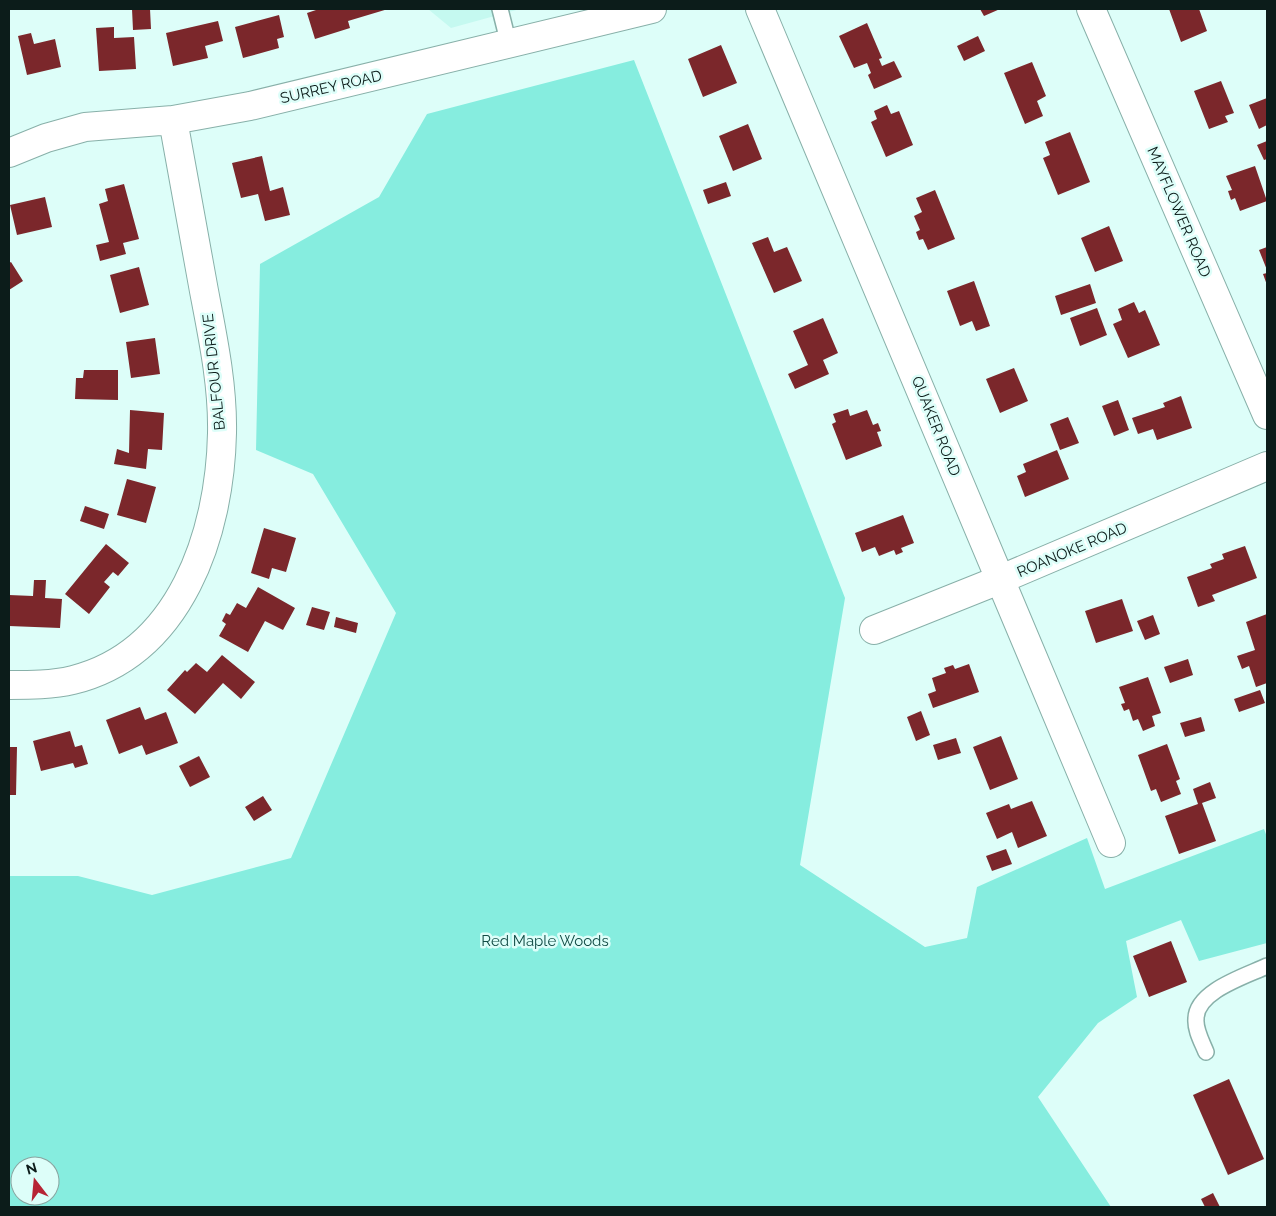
<svg xmlns="http://www.w3.org/2000/svg" width="1276" height="1216" font-family="Raleway,sans-serif">
  <rect width="100%" height="100%" fill="#ddfef9"/>
  <path fill="#c5f9f0" d="M428 9H520L451 28Z"/>
  <path fill="#86eddf" fill-rule="evenodd" d="M634 60 845 598 800 865 925 947 967 938 977 887 1087 838 1105 889 1264 829 1267 837V943L1199 961 1181 920 1126 941 1137 997 1098 1023 1038 1097 1111 1207H9V876H78L152 895 291 858 396 613 313 474 256 450 260 264 379 197 427 114ZM20 1166H50V1196H20Z"/>
  <path fill="#7b272b" d="M132 9H150L151 29 133 30Z
    M319 9H388L348 21 350 28 315 39 307 13Z
    M980 9H1000L984 16Z
    M1169 9H1199L1207 31 1181 42Z
    M279 15 284 37 277 39 279 48 243 58 235 27Z
    M218 21 223 41 205 46 208 58 173 66 166 33Z
    M867 23 882 58 879 59 882 66 894 61 902 77 874 89 868 75 871 73 867 63 854 68 839 36Z
    M114 27V38L134 37 136 69 99 71 96 28Z
    M31 33 34 44 55 39 61 67 27 75 18 36Z
    M978 36 985 51 964 61 957 46Z
    M721 45 737 83 703 97 688 59Z
    M1032 62 1046 96 1037 101 1043 116 1025 124 1004 73Z
    M1221 81 1234 113 1225 116 1228 122 1209 129 1194 91Z
    M1267 98V125L1259 129 1249 105Z
    M887 105 891 114 899 111 913 145 886 157 871 122 877 119 874 111Z
    M748 124 762 159 733 171 719 136Z
    M1070 132 1090 182 1058 195 1043 158 1050 155 1045 142Z
    M1267 141V159L1264 160 1257 145Z
    M262 156 270 191 283 187 290 215 265 221 258 194 241 198 232 163Z
    M1255 166 1267 201 1240 211 1235 198 1231 200 1228 191 1232 190 1226 176Z
    M726 182 731 196 708 204 703 190Z
    M124 184 139 239 123 243 126 254 100 261 96 245 109 242 99 204 108 201 105 189Z
    M935 190 955 239 928 250 923 239 919 240 916 232 920 230 914 216 922 212 916 198Z
    M45 197 52 227 17 235 10 205Z
    M1109 226 1123 261 1095 272 1081 238Z
    M768 237 774 252 787 247 802 281 774 293 752 243Z
    M1267 247V270L1259 250Z
    M11 262 23 281 9 290V263Z
    M139 267 149 305 120 313 110 275Z
    M1267 273V285L1263 274Z
    M974 281 990 326 976 331 972 321 960 326 947 291Z
    M1090 284 1096 303 1061 315 1055 296Z
    M1134 302 1139 313 1145 310 1160 345 1128 358 1113 324 1122 320 1118 309Z
    M1097 308 1107 335 1080 346 1070 318Z
    M823 318 838 353 823 360 829 374 795 389 788 374 808 365 793 331Z
    M155 338 160 374 131 378 126 342Z
    M1014 368 1028 401 1000 413 986 379Z
    M84 370H118V400L75 399 76 378H83Z
    M1181 396 1192 428 1157 440 1153 429 1138 434 1132 418 1165 407 1163 403Z
    M1118 400 1129 430 1114 436 1102 406Z
    M848 409 850 416 867 410 873 425 878 423 881 431 877 432 882 446 846 460 832 424 836 422 833 414Z
    M130 410 164 413 162 450 148 449 146 469 114 464 117 449 129 453Z
    M1068 417 1079 443 1060 450 1050 424Z
    M1057 450 1069 479 1025 497 1017 476 1026 472 1023 464Z
    M127 479 156 487 146 523 117 515Z
    M85 506 109 514 104 529 80 521Z
    M903 515 914 543 901 548 903 552 896 555 894 550 879 556 875 547 862 552 855 533Z
    M264 528 296 538 286 572 272 568 269 579 251 573Z
    M106 544 129 563 118 576 113 572 104 582 110 587 89 614 65 594Z
    M1245 546 1257 578 1212 595 1215 601 1198 607 1187 577 1212 568 1210 564 1224 559 1222 554Z
    M34 580H46L45 598 62 599 60 628 9 626V595L33 596Z
    M258 587 295 608 283 630 265 621 248 652 219 636 226 624 222 621 226 613 230 615 237 603 246 608Z
    M1122 599 1133 631 1096 643 1085 611Z
    M312 607 330 612 324 630 306 625Z
    M1267 614V683L1256 687 1249 666 1242 669 1237 656 1255 650 1246 622Z
    M1153 615 1160 634 1145 640 1137 621Z
    M336 617 358 623 356 633 334 627Z
    M222 655 255 682 241 699 223 683 195 714 167 690 185 670 187 672 196 663 207 672Z
    M1188 659 1193 675 1170 683 1164 667Z
    M969 664 979 692 933 708 928 694 936 691 932 678 946 673 944 668 953 665 955 669Z
    M1148 677 1161 713 1152 716 1155 726 1143 731 1138 719 1133 721 1129 709 1124 711 1121 704 1125 703 1119 687Z
    M1260 690 1265 703 1239 712 1234 699Z
    M140 707 145 720 166 712 178 743 146 755 142 745 119 754 106 720Z
    M921 711 930 735 916 741 907 717Z
    M1201 717 1205 731 1185 737 1180 723Z
    M70 731 75 747 82 745 88 764 75 768 73 763 41 771 33 741Z
    M1001 736 1018 779 990 790 973 747Z
    M956 738 961 753 938 760 933 745Z
    M1167 744 1180 779 1176 781 1181 794 1161 802 1156 789 1151 791 1138 755Z
    M9 747H17L16 795H9Z
    M199 756 210 777 190 787 179 766Z
    M1210 782 1216 798 1202 803 1216 841 1179 854 1165 816 1198 804 1193 789Z
    M263 796 272 810 254 821 245 807Z
    M1032 801 1047 836 1018 848 1012 832 997 839 986 813 1009 804 1011 809Z
    M1006 849 1012 864 992 871 986 856Z
    M1171 941 1187 982 1149 997 1133 956Z
    M1229 1079 1264 1159 1228 1175 1193 1095Z
    M1213 1193 1220 1207H1205L1201 1199Z"/>
  <g fill="none" stroke-linecap="round" stroke-linejoin="round">
    <g stroke="#88b0a9" stroke-width="18">
      <path id="lane" d="M500 9 509 45
        M1206 1052C1202 1042 1195 1030 1196 1019 1196 991 1246 976 1267 966"/>
    </g>
    <g stroke="#88b0a9" stroke-width="30">
      <path id="street" d="M760 9 1111 843
        M1091 9 1267 415
        M9 153 46 138 85 127 173 120 250 106 652 9
        M874 630 999 580 1267 466
        M9 685C30 685 52 685 73 680 181 653 220 533 222 433 223 386 213 338 204 291 194 234 183 177 173 120"/>
    </g>
    <use href="#lane" stroke="#fff" stroke-width="15"/>
    <use href="#street" stroke="#fff" stroke-width="28"/>
  </g>
  <g text-anchor="middle" stroke-width="5" stroke-linejoin="round" paint-order="stroke">
    <g font-size="15" fill="#0c1c1a" stroke="#ddfef9">
      <text transform="translate(331 87) rotate(-13)" y="5">SURREY ROAD</text>
      <text transform="translate(1179 212) rotate(67)" y="5">MAYFLOWER ROAD</text>
      <text transform="translate(214 372) rotate(-96)" y="5">BALFOUR DRIVE</text>
      <text transform="translate(936 426) rotate(68)" y="5">QUAKER ROAD</text>
      <text transform="translate(1072 550) rotate(-23)" y="5">ROANOKE ROAD</text>
    </g>
    <g font-size="15" fill="#114b45" stroke="#ddfef9">
      <text x="545" y="946">Red Maple Woods</text>
    </g>
  </g>
  <rect width="1276" height="1216" fill="none" stroke="#0c1c1a" stroke-width="20"/>
  <g transform="translate(35 1181) rotate(344)"><circle r="24" fill="#ddfef9" stroke="#89a4a0"/>
  <path d="M0-4L9 19L0 12L-9 19Z" fill="#b62535"/>
  <text y="-8" font-size="14" font-weight="bold" text-anchor="middle" fill="#0c1c1a">N</text>
  </g>
</svg>
